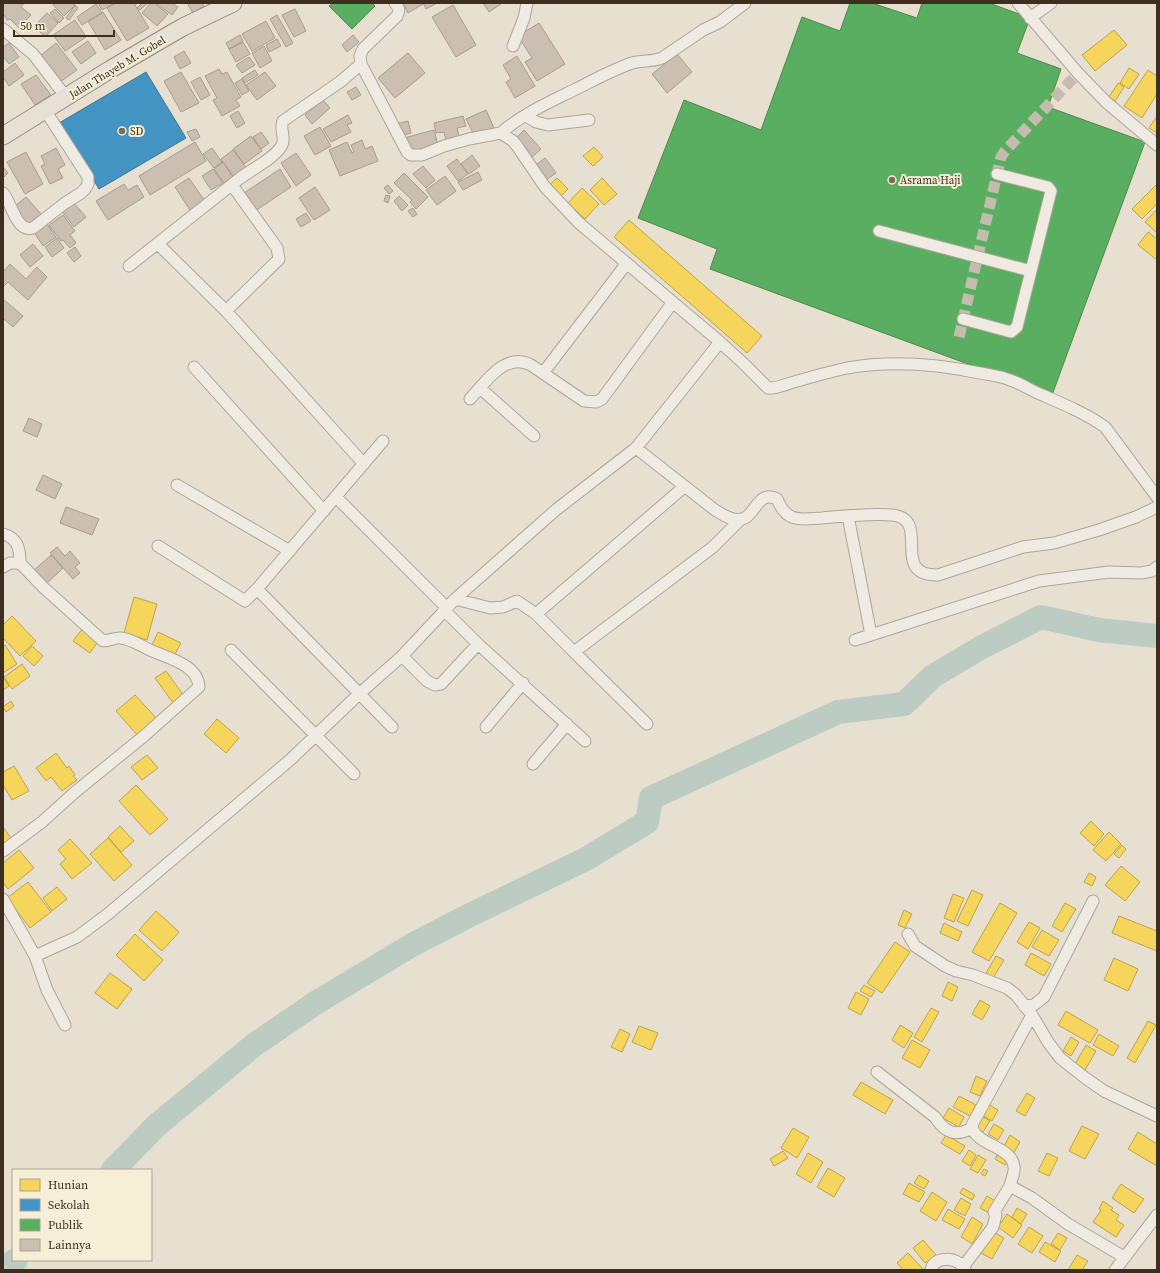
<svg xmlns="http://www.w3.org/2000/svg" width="1160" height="1273" font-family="'Source Serif 4',serif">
  <rect width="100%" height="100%" fill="#e7e0d1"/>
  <path fill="#f6d55c" stroke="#bea34a" d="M1114 30 1127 45 1095 71 1082 55Z
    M1129 68 1139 74 1129 89 1120 83Z
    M1148 70 1157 76V94L1142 118 1124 106Z
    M1118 83 1124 87 1115 101 1109 97Z
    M1157 116V133L1149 128Z
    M594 147 603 157 593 166 583 156Z
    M557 178 568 189 558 199 547 187Z
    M602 178 617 194 604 205 590 190Z
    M1089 179 1081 204 1061 197Z
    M1156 185 1157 186V204L1142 219 1132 209Z
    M582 188 599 204 585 219 568 203Z
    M957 196 979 201 974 221 952 215Z
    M1157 209V233L1145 222Z
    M629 220 762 336 747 353 614 237Z
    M1148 232 1157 239V260L1138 245Z
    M134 597 157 604 147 640 124 633Z
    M12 616 36 641 20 656 3 638V625Z
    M83 628 99 640 90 653 73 641Z
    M158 632 181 643 174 656 152 645Z
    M5 645 17 664 3 673V647Z
    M32 646 43 656 34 666 23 656Z
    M22 664 30 676 12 689 4 677Z
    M166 671 184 696 173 703 155 678Z
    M3 677 9 686 3 690Z
    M135 695 158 720 139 737 116 711Z
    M11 701 14 706 6 712 3 707Z
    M217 719 239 738 226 753 204 734Z
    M56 753 67 768 69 766 75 775 73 776 77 780 62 791 51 777 46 781 36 768Z
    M147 755 158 768 142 780 131 767Z
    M14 766 29 791 12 800 3 785V772Z
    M136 785 168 819 150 835 119 801Z
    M1091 821 1104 834 1094 846 1080 833Z
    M120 826 134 841 121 852 108 837Z
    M3 827 13 841 3 848Z
    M1109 832 1121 844 1106 861 1093 850Z
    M108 838 132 865 114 881 90 854Z
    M70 839 92 863 72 879 60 864 66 859 58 850Z
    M1122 845 1126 849 1119 858 1114 854Z
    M19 850 34 868 8 889 3 883V863Z
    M1121 866 1140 882 1125 901 1105 885Z
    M1089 873 1096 877 1092 886 1084 882Z
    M28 882 51 912 30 928 7 898Z
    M57 887 67 899 52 911 43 898Z
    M972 890 983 895 968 926 957 921Z
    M953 894 964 898 954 922 944 918Z
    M1000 903 1017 913 989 961 972 952Z
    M1065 903 1076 909 1062 932 1052 926Z
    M904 910 912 914 905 928 898 925Z
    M156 911 179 932 162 951 139 930Z
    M1119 916 1157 931V951L1112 933Z
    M1029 922 1040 928 1028 949 1017 942Z
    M944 923 962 932 958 941 940 933Z
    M1042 930 1059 940 1049 956 1032 947Z
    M135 934 163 960 144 981 116 955Z
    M895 942 910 952 882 993 867 983Z
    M1031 953 1051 964 1044 976 1025 965Z
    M996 956 1004 960 993 978 986 973Z
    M1114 958 1138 969 1128 991 1104 980Z
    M110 973 132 989 117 1009 95 993Z
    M948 982 958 987 952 1001 942 996Z
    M864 985 875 991 871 997 860 991Z
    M856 992 869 999 861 1015 848 1008Z
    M980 1000 990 1006 982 1020 972 1014Z
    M931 1008 939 1012 922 1042 914 1037Z
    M1066 1011 1098 1030 1090 1043 1058 1025Z
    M1148 1021 1156 1025 1135 1063 1127 1058Z
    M900 1025 913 1033 904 1048 892 1040Z
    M639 1026 658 1033 651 1050 632 1042Z
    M620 1029 630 1034 622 1052 611 1047Z
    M1099 1034 1119 1046 1113 1056 1093 1045Z
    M1071 1037 1079 1042 1071 1056 1063 1051Z
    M912 1040 930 1050 920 1068 902 1058Z
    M1086 1045 1096 1051 1085 1070 1075 1064Z
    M976 1076 987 1081 980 1096 970 1092Z
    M861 1082 893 1100 885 1114 853 1095Z
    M1027 1093 1035 1098 1025 1116 1016 1111Z
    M959 1096 976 1105 970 1116 953 1107Z
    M986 1103 998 1110 992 1121 980 1114Z
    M949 1108 964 1117 959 1127 943 1118Z
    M980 1115 990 1121 983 1132 973 1127Z
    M994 1124 1004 1130 998 1140 988 1134Z
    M1082 1126 1099 1134 1085 1159 1069 1151Z
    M793 1128 809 1137 797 1158 781 1148Z
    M1138 1132 1157 1144V1166L1128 1149Z
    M946 1135 965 1146 960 1154 941 1143Z
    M1010 1135 1020 1142 1013 1154 1003 1148Z
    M969 1150 976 1155 970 1166 962 1161Z
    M783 1151 788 1158 774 1166 770 1159Z
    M808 1153 823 1162 811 1183 796 1174Z
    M1047 1153 1058 1158 1049 1176 1038 1171Z
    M998 1154 1008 1160 1005 1165 995 1159Z
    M978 1155 986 1160 978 1173 970 1169Z
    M828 1168 845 1178 834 1197 817 1187Z
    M984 1169 988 1171 985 1176 981 1174Z
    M919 1175 929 1181 924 1189 914 1183Z
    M909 1183 925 1192 919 1202 903 1194Z
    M1121 1184 1144 1199 1134 1213 1112 1198Z
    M963 1188 975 1195 972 1200 960 1193Z
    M932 1192 947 1202 936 1221 920 1211Z
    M987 1196 997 1202 991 1214 980 1208Z
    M961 1198 971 1204 965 1216 954 1210Z
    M1103 1201 1113 1208 1111 1210 1119 1215 1116 1220 1124 1225 1116 1237 1093 1222 1101 1210 1099 1209Z
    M1017 1208 1027 1214 1021 1224 1012 1217Z
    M948 1209 965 1219 959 1229 942 1220Z
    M1007 1214 1022 1225 1013 1238 998 1227Z
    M972 1217 983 1224 972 1244 961 1237Z
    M1029 1227 1043 1236 1032 1253 1018 1244Z
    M993 1232 1004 1238 992 1259 981 1253Z
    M1058 1233 1067 1238 1060 1250 1051 1244Z
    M923 1240 936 1255 925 1263 913 1248Z
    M1045 1242 1061 1251 1055 1262 1039 1252Z
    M908 1253 924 1270H903L897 1263Z
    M1077 1255 1088 1261 1082 1270H1068Z"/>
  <path fill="#4393c3" stroke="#417592" d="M146 72 186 138 99 189 59 123Z"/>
  <path fill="#5aae61" stroke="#51884e" d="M333 3H372L375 6 352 29 329 6Z
    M850 3H872L917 18 922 3H989L1030 18 1017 53 1061 69 1048 107 1145 142 1052 395 710 269 717 249 638 218 684 100 761 130 802 17 840 31Z"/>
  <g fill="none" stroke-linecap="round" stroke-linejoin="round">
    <path stroke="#bcccc2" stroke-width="24" d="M113 1170 157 1125 254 1045 317 1002 412 945 470 915 586 859 647 822 651 798 838 712 904 704 933 676 982 647 1041 617 1099 630 1157 636
      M3 1268 16 1260"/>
  </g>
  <path fill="#cbbfb2" stroke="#a89c90" d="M3 3H24L21 7 31 15 19 28 10 19 7 20 3 13Z
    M54 3H72L75 5 64 16 53 5Z
    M98 3H115L102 10Z
    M116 3H134L149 28 127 41 107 8Z
    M142 3H148L140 10 137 8Z
    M151 3H154L168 14 157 26 142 13Z
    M158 3H172L178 7 172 15 157 4Z
    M187 3H202L204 6 193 13Z
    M403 3H423V4L408 13Z
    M423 3H437L426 9Z
    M483 3H501V4L489 12Z
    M96 4 102 13 82 25 77 17Z
    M75 5 78 8 69 20 66 18Z
    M453 5 476 45 456 57 432 17Z
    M55 9 64 18 59 23 50 13Z
    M295 9 306 31 294 37 282 15Z
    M103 12 121 40 105 50 88 21Z
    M47 13 58 23 45 37 34 26Z
    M277 15 293 43 286 47 270 19Z
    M75 20 86 37 65 51 53 35Z
    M266 21 275 38 252 51 242 34Z
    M539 23 565 64 537 81 525 62 532 58 518 36Z
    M240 35 243 41 229 49 226 43Z
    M353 35 359 42 347 52 342 45Z
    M277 39 281 46 269 52 266 45Z
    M88 41 96 53 81 64 72 52Z
    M243 42 250 54 236 62 229 49Z
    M9 43 19 57 9 64 3 56V47Z
    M56 43 77 70 60 82 40 56Z
    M264 46 272 61 260 68 252 53Z
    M184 51 191 63 180 69 174 57Z
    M408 53 425 73 395 98 378 78Z
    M677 54 692 72 667 93 652 74Z
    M517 56 535 86 515 98 506 82 511 79 503 65Z
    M249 57 255 65 242 73 236 65Z
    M15 63 24 75 9 86 3 77V72Z
    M219 69 222 74 227 72 241 97 236 100 240 106 222 116 213 100 217 98 205 76Z
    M255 70 258 75 245 83 242 78Z
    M181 72 199 103 181 112 164 81Z
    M265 72 276 86 257 100 246 85Z
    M36 75 51 95 35 105 21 84Z
    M200 77 210 95 201 100 191 82Z
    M242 79 249 91 242 95 235 83Z
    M356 87 361 95 352 100 347 92Z
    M323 100 330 108 312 124 305 115Z
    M486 110 494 128 475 137 466 119Z
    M238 111 245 123 237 128 230 116Z
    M348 115 352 123 347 125 351 132 331 142 323 129Z
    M463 116 466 126 457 128 460 141 447 144 444 132 436 133 434 123Z
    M408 121 411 133 400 136 396 124Z
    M320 127 331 146 315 155 304 136Z
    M196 129 200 137 192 141 187 132Z
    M434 130 438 145 408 153 404 138Z
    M524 130 541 149 530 159 513 141Z
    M261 132 269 143 261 149 253 137Z
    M251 136 262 151 244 164 233 149Z
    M362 140 365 149 372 146 378 161 340 176 329 150 347 142 352 153 354 152 351 145Z
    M195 142 206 161 150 195 139 176Z
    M56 148 65 165 58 169 63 178 50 184 41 166 45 164 41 156Z
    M212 148 222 162 214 168 203 154Z
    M233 150 246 167 233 177 221 159Z
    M26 152 43 184 25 194 7 162Z
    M296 153 311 175 296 186 281 163Z
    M472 155 480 166 469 174 461 164Z
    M545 158 556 173 543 182 532 168Z
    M457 159 468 174 458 181 447 166Z
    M223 162 233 176 224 183 214 169Z
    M423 166 435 180 426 188 413 174Z
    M3 167 8 173 3 178Z
    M213 169 223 183 211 190 202 176Z
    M280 169 291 187 255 211 244 193Z
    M478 172 482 180 463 190 458 182Z
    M404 173 428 197 416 209 410 202 412 200 394 183Z
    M445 176 456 191 437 205 426 190Z
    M189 178 204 200 190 210 175 187Z
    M124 184 128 190 137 185 144 197 108 220 96 201Z
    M388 185 393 191 389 194 384 188Z
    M315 187 330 210 314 220 299 198Z
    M386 195 390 196 388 203 384 201Z
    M399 196 408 205 402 211 394 201Z
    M26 197 42 215 30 226 14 207Z
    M72 201 86 217 74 227 61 210Z
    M413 208 417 214 413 217 408 211Z
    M306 213 311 221 301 227 296 219Z
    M63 215 75 231 70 235 76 243 70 248 63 240 61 241 49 225Z
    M47 224 56 237 43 246 34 232Z
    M57 238 64 248 52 257 45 247Z
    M33 244 43 256 30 267 20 255Z
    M75 247 81 256 74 262 67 253Z
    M10 264 26 279 37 267 47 277 28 300 8 282 3 287V272Z
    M3 299 23 316 13 327 3 318Z
    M29 418 42 424 37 437 23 431Z
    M43 475 62 484 55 499 36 490Z
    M66 507 99 519 92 535 60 523Z
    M57 547 65 556 70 551 80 563 75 567 80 573 73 579 50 553Z
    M51 555 63 568 44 586 32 572Z"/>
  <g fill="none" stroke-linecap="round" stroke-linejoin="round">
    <path stroke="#c5bcae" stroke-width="11" stroke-dasharray="11 5.5" stroke-linecap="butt" d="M959 337 1001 157 1005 151 1078 73"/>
    <g stroke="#ada599" stroke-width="13">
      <path id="minor" d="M1018 3 1078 73 1106 102 1157 145
        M1030 18 1051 3
        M3 29 33 54 66 97
        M513 46 524 18 527 3
        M361 64 360 56 363 49 397 16C400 10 399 8 395 3
        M526 116 536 122 548 125 589 120
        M501 133C522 114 550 102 576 89 594 80 612 70 632 63 642 60 652 62 662 58L703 30 720 22 745 3
        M3 193C12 203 16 233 33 228L65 203 81 193 85 189 88 184V177L45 110
        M879 231 1031 271
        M158 244 226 311 364 464
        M129 266C166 237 202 208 239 179 252 169 275 158 282 145 286 137 279 129 283 121L340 82 361 64 407 152 411 155H422L444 146 469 139 501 133 513 141 517 146 545 187 579 223 720 342 743 363 768 388C777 389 785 384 794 382 811 377 829 372 847 368 891 360 937 364 980 373 990 375 1001 376 1010 380 1020 383 1030 390 1040 394 1063 404 1085 413 1105 427L1157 497
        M226 311 279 259 277 248 232 185
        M963 319 1011 332 1017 327 1051 191 1048 187 997 174
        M194 367 324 511
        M543 373 627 263
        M480 388 534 436
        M470 399C485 383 505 351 531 365L584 401 596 402 602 399 673 302
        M636 448 720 342
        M177 485 290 551
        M336 497 447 608
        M848 516 871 635 1039 581 1109 572 1141 573 1152 571 1157 567
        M3 534C18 538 20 549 20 563
        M158 546 245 601 257 589 383 441
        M3 567 10 563H20L43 587 103 641C110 641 115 637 121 638 131 639 141 646 150 650 167 658 198 664 199 687L144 736 74 793 42 822 3 851
        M257 589 392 727
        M455 599 490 608 503 607 517 601 536 614
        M445 611 478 644 585 741
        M855 640 871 635
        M231 650 354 774
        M574 652 536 614 684 487
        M402 656 427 681 435 685 441 684 478 644
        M647 724 574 652 713 547 741 519
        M486 727 523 683
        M533 764 567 724
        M3 899 35 956 47 990 65 1025
        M908 934 915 946 945 966 956 971 973 975 1007 988 1016 995 1032 1015 1048 1042 1060 1058 1084 1077 1104 1091 1157 1116
        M35 956 77 937 108 914 290 760 359 694 402 656 447 608 455 599 557 509 636 448 715 510C723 515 735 523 745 518 756 512 759 490 777 499 780 506 784 514 792 517 801 521 813 518 822 518 845 516 870 513 892 515 933 519 888 576 938 575L1023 547 1054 543 1099 530 1136 517 1157 507
        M1024 1006 1034 1005 1044 997 1093 901
        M1032 1015 972 1125C973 1145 1013 1146 1014 1167 1015 1173 1011 1180 1010 1186L1032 1198 1068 1224 1124 1257
        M877 1072 935 1117C945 1133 956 1137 972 1128
        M963 1267 993 1227 996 1215 994 1212 1010 1186
        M931 1270C933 1258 950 1257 959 1263 961 1264 963 1268 965 1270
        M1115 1270 1157 1215"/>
    </g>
    <g stroke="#928b80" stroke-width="19">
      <path id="primary" d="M3 136 111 69 183 27 233 3"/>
    </g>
    <use href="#minor" stroke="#efebe3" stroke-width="11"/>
    <use href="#primary" stroke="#e6e1d4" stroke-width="17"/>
  </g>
  <g fill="#786c5e" stroke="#f7eed8" stroke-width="1.5">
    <circle cx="122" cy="131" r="4"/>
    <circle cx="892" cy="180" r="4"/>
  </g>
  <g text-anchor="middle" stroke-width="4" stroke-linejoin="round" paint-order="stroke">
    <g font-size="11" fill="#3d2e20" stroke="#f7eed8">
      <text transform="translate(117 67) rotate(-31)" y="4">Jalan Thayeb M. Gobel</text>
    </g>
    <g font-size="11" fill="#3d2e20" stroke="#f7eed8" text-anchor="start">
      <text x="130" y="135">SD</text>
      <text x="900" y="184">Asrama Haji</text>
    </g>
  </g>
  <rect width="1160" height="1273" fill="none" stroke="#3d2e20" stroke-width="8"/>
  <rect x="12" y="1169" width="140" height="92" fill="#f7eed8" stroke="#ada18e"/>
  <rect x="20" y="1179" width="20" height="12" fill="#f6d55c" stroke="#ada18e"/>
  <text x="48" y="1189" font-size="12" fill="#3d2e20">Hunian</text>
  <rect x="20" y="1199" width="20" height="12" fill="#4393c3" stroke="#ada18e"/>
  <text x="48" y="1209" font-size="12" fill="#3d2e20">Sekolah</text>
  <rect x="20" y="1219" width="20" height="12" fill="#5aae61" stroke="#ada18e"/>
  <text x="48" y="1229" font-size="12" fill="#3d2e20">Publik</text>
  <rect x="20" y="1239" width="20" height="12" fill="#cbbfb2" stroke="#ada18e"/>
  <text x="48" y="1249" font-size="12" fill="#3d2e20">Lainnya</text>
  <path d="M14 30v6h100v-6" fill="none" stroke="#3d2e20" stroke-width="2"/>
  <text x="20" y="30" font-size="12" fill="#3d2e20" stroke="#f7eed8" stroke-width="3" paint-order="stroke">50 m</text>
</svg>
